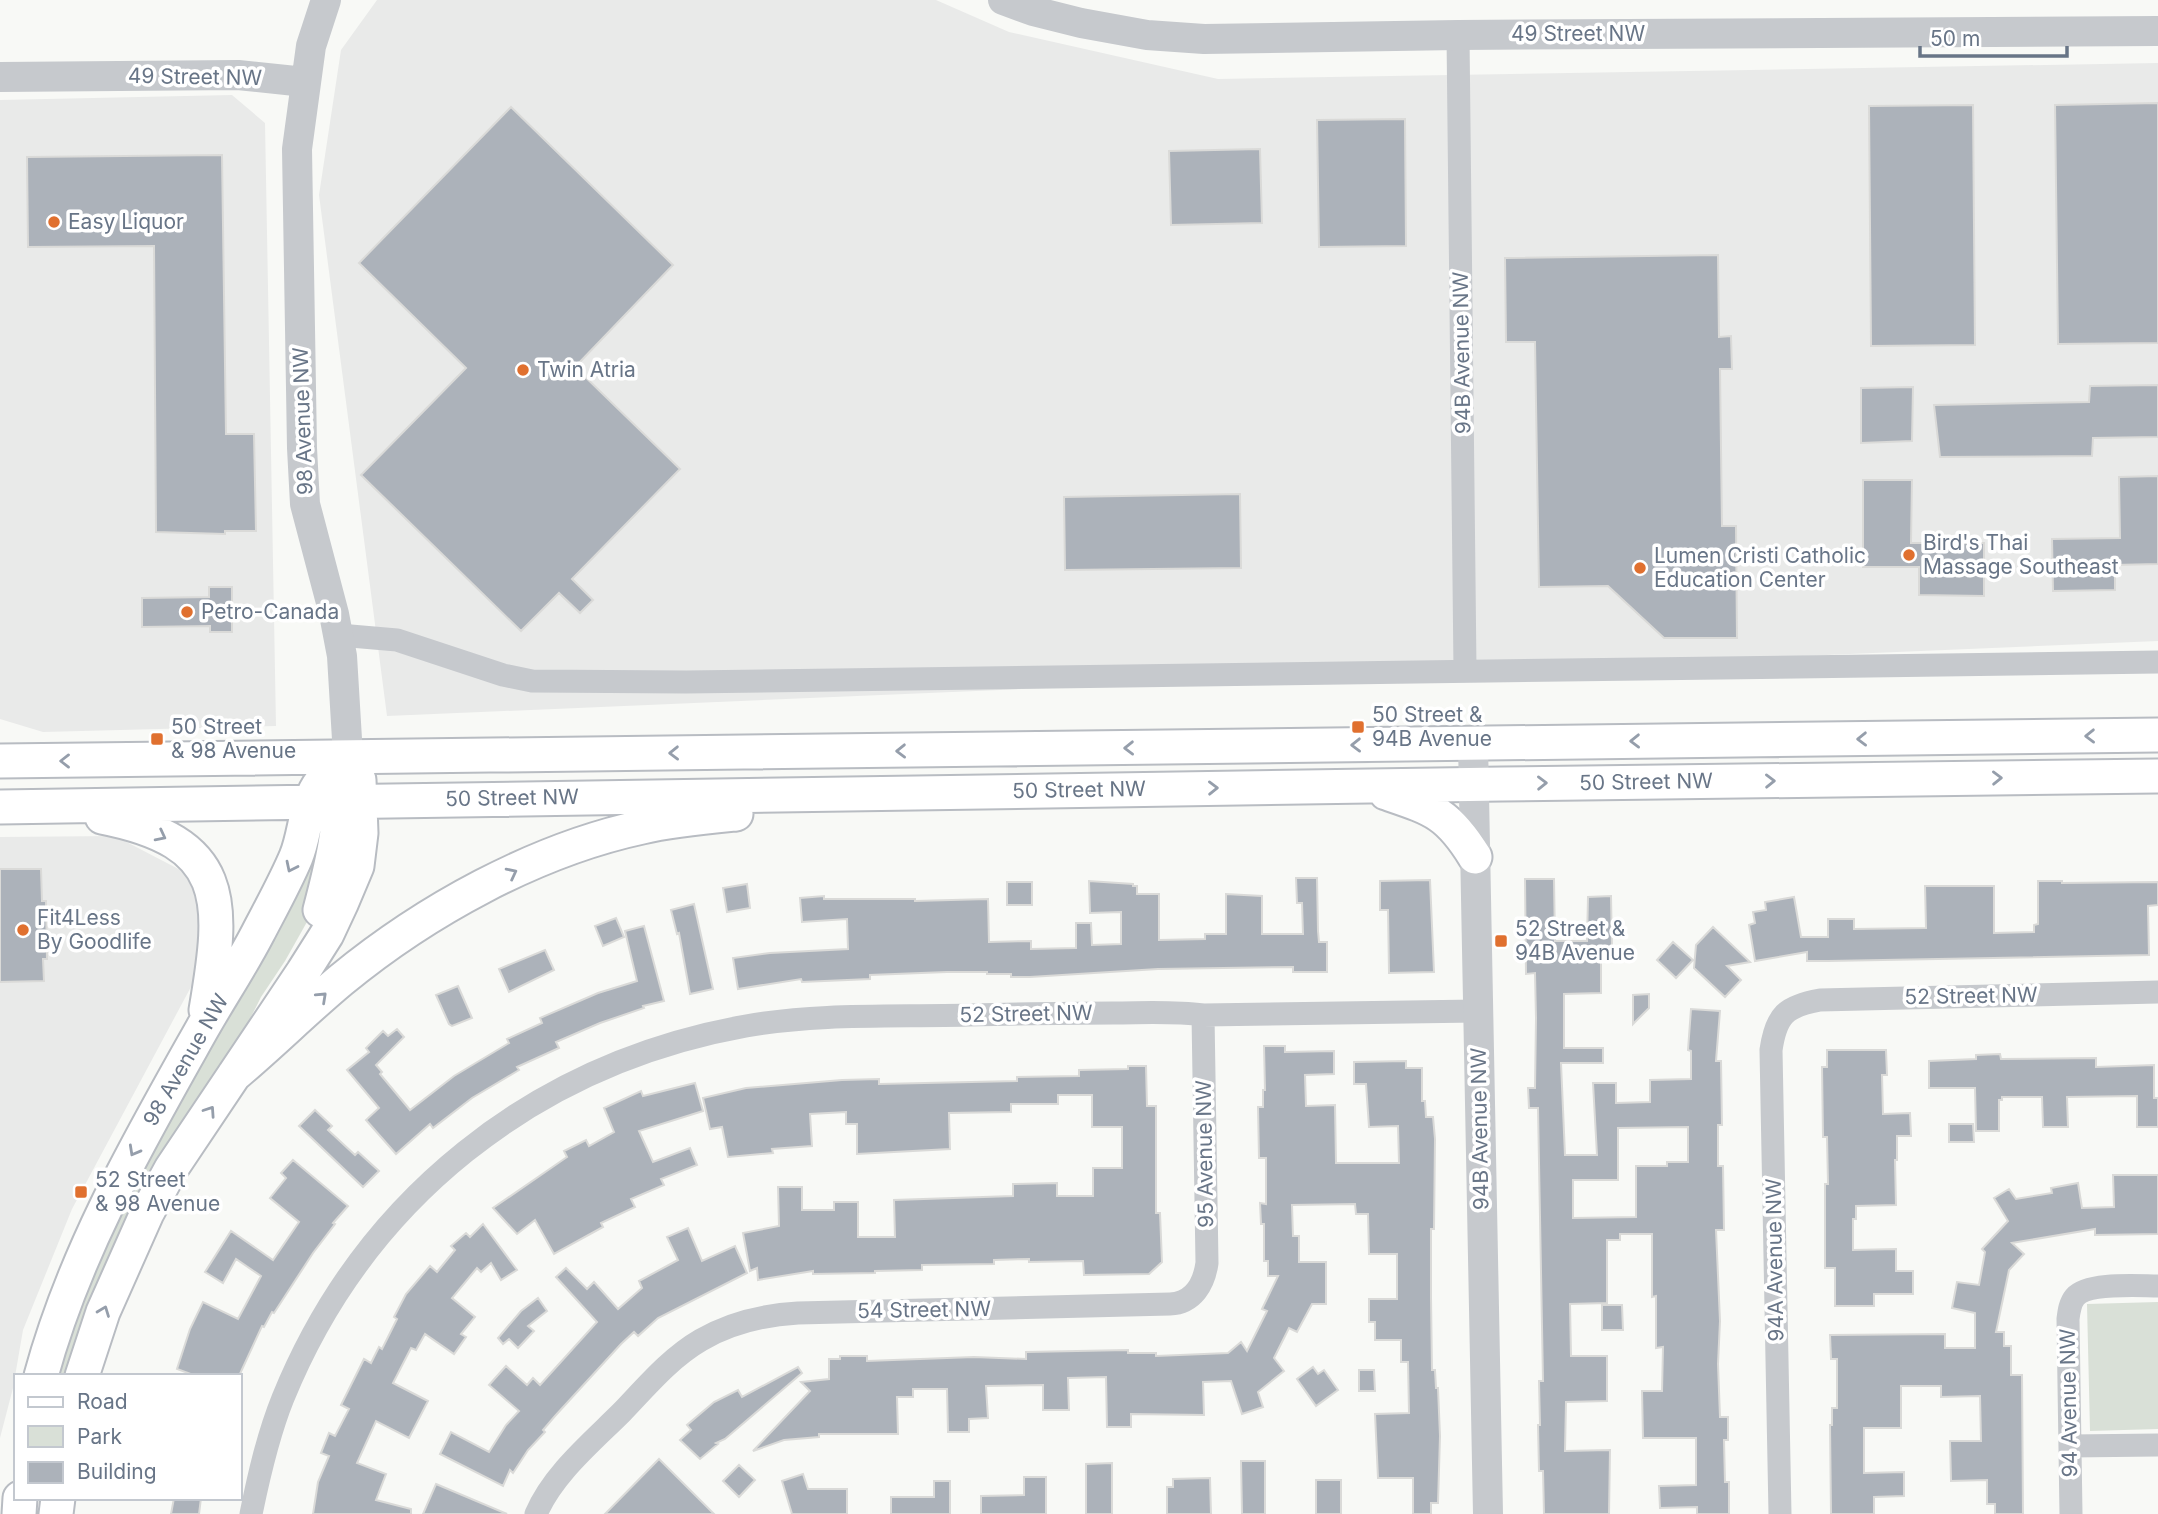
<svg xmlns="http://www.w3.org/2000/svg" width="2158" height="1514" font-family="Inter,sans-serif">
  <rect width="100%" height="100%" fill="#f8f9f6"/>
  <path fill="#e9eae9" d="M377 0H936L1009 32 1218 79 2158 63V641L387 716 319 195 341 50Z
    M232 95 265 123 276 726 43 732 0 719V100Z
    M115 836 190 875 198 887 203 952 192 985 72 1209 23 1330 13 1388 0 1438V837Z"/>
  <path fill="#d9e0d7" d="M321 830 312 913 285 961 261 997 70 1376H56L95 1264 140 1173Z
    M2158 1302V1429L2090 1431 2087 1304Z"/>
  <path fill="#acb2ba" stroke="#dadad8" stroke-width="2" fill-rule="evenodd" d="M2158 103V343L2058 344 2055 105Z
    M1973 105 1975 345 1871 346 1869 106Z
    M511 107 673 265 575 367 680 469 572 579 593 600 580 613 559 593 521 631 361 475 466 368 359 263Z
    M1405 119 1406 246 1319 247 1317 120Z
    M1260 149 1262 223 1171 225 1169 151Z
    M222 155 226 434H254L256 531H225V534L156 532 154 246 28 247 27 157Z
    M1718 255 1719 337 1731 336 1732 369H1720L1722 526H1736L1737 638H1664L1608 586 1539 587 1535 342H1506L1505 258Z
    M2158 385V437L2093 438 2092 456 1940 457 1934 405 2089 402 2090 386Z
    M1913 387 1912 441 1861 443V388Z
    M2158 476V564L2115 565V590L2053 591 2052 539 2120 538 2119 477Z
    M1863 480H1912L1911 543H1984V596L1919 595V567H1863Z
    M1240 494 1241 568 1065 570 1064 497Z
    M209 587H232V632H210V626L142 627V598L209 597Z
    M0 869H41L42 901H46L47 959H43L44 981 0 982Z
    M1296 878H1317L1318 931 1319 942H1327V972H1293V967L1158 969 1030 977H1011V974H987V972H947L870 975V979L802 982 801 979 738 989 733 958 770 953 848 949 847 919 802 922 800 898 824 896V899H915V901L988 899 989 942 1031 941V949L1076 948V923H1091L1092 945 1121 944V912L1090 913 1089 881 1133 884V886H1137V894H1159V940L1205 939V934H1226V894L1262 896V934H1303L1302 903H1297Z
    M1525 879H1554L1555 941H1587L1588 897 1611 896 1612 950H1601V993L1564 994V1048H1603V1063H1561L1565 1155H1597L1593 1083H1616V1103L1650 1102V1080L1691 1079V1051L1688 1050 1691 1009 1720 1011 1716 1061H1721L1722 1125H1718V1166H1723L1724 1230H1716L1720 1321 1718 1364 1720 1417H1728V1440H1724L1725 1482H1729V1514H1697V1507L1660 1508 1659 1486 1696 1485V1438H1643L1642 1391H1662L1663 1347 1656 1348V1296L1652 1297V1234H1620V1240H1607V1303L1570 1304 1571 1356H1607V1401L1566 1402 1565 1451 1610 1450 1609 1514H1544L1543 1471H1539L1538 1425H1540L1539 1381H1543L1538 1108H1529L1528 1088H1535L1536 1018 1535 973 1526 974ZM1688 1127V1162H1667V1166H1636V1217L1573 1218V1180H1618V1128Z
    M1430 880 1434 972 1389 973 1388 910H1380V881Z
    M2038 881H2062V883L2158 882V905L2148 906 2149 955 1828 961H1807V952L1755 961 1749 925 1755 923 1753 912 1766 910 1765 902 1794 897 1801 937H1828V919H1854V929L1926 928 1925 886H1994V933L2034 932V925L2038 924Z
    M1007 882H1032V905H1007Z
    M747 884 750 908 727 912 723 888Z
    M694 904 713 989 690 994 679 933 677 934 671 910Z
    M616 918 624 937 603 946 595 926Z
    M644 926 664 1001 643 1006 644 1008 600 1023 556 1042 559 1048 517 1067 519 1070 472 1098 433 1128 430 1124 396 1154 366 1120 379 1108 347 1070 369 1052 366 1048 383 1031 388 1036 397 1029 404 1037 376 1065 382 1072 380 1074 410 1110 454 1076 509 1043 507 1039 542 1023 540 1018 598 993 637 981 625 931Z
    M1713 927 1750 962 1727 966 1741 980 1725 997 1694 968 1696 945Z
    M1673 942 1693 960 1676 978 1657 960Z
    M545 950 554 970 509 992 499 969Z
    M458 986 472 1018 452 1026 449 1024 436 995Z
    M1649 994V1008L1633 1024V995Z
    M1264 1046H1285V1052L1334 1051V1074L1305 1075 1306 1106 1335 1105 1336 1163H1399L1398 1126 1369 1127 1366 1084H1354V1062L1406 1061V1068H1422V1101H1425L1426 1117H1433L1435 1139 1434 1229H1431V1297L1432 1370H1435L1436 1388H1438L1440 1436 1438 1503H1431V1514H1413V1478H1378L1375 1414 1409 1413 1408 1362H1401V1340H1375V1322H1369V1299H1397V1254H1369L1368 1214H1356L1355 1204 1292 1205 1293 1236H1299V1262H1326V1304H1312L1297 1332 1289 1328 1274 1358 1284 1371 1258 1392 1263 1407 1242 1414 1231 1381 1203 1382 1204 1415 1131 1414V1427H1107L1106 1377 1068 1378 1069 1410H1043V1385L986 1386 988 1418 969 1419V1432H948L947 1389H913V1397H897L898 1434H819V1437L784 1440 753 1451 810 1391 801 1382 829 1379V1359H840V1356H867V1361L974 1357 1026 1359V1352L1128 1350V1353H1156V1356L1228 1353 1241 1342 1247 1351 1267 1311 1262 1309 1278 1276H1268V1261H1264V1224H1261L1260 1203 1266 1204V1158H1259L1258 1107H1263V1090H1265Z
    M1827 1050H1886L1887 1075H1882L1883 1114 1910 1113 1911 1136H1897V1160H1895L1896 1205 1856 1206V1219H1853V1250L1896 1249V1271H1913V1294H1874V1306H1835V1268H1825V1184H1828L1827 1137H1823L1822 1067H1827Z
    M2000 1054 2001 1059 2096 1058V1067L2154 1065V1098H2158V1127H2137V1096L2067 1097 2068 1127H2043L2042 1097H2002V1100H1999V1131H1976L1975 1088H1929V1061L1976 1059V1055Z
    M1128 1066H1146L1147 1106H1156V1213H1160L1162 1262 1149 1274 1084 1275 1083 1261 1029 1262V1259L994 1260V1264L922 1265V1270L875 1271V1273L813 1274V1271L758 1280 757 1268 750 1271 743 1233 779 1226 778 1187H802V1210H834V1202H858V1237H895L894 1200 1013 1196V1184L1057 1183V1196H1093V1168H1122V1127H1092V1095H1058V1104H1011V1112L949 1113 950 1149 857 1154V1124H846V1112L810 1114 812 1146 772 1149 773 1153 728 1157 722 1127 710 1129 703 1098 746 1088 842 1080 879 1079V1084L1017 1081V1077L1079 1076V1070L1128 1069Z
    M695 1083 703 1111 639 1131 653 1162 690 1148 697 1165 661 1179 664 1185 631 1199 635 1207 601 1223 603 1227 554 1254 535 1220 517 1234 493 1208 567 1157 564 1151 586 1140 589 1146 614 1132 604 1108 641 1091 643 1096Z
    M315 1110 332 1126 328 1130 355 1155 358 1152 379 1171 363 1187 299 1126Z
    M1949 1124H1973L1974 1142H1949Z
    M293 1160 348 1206 333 1223 335 1224 313 1253 274 1313 272 1312 264 1327 262 1326 239 1376H196L177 1369 190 1329 203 1302 238 1319 261 1276 236 1259 223 1283 205 1272 231 1231 273 1260 299 1222 270 1198 286 1178 281 1173Z
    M2113 1175H2158V1234L2095 1235V1229L2012 1243 2024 1254 2009 1270 1996 1332H2004V1346H2011V1375H2022L2023 1514H1995V1504H1987V1480L1951 1481 1950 1441H1981L1980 1396 1941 1397V1386H1901V1428H1864V1473L1904 1472V1496L1874 1497V1514H1831L1830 1425H1832V1408H1837V1359H1831L1830 1335 1945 1334V1348H1975V1313L1952 1308 1957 1282 1979 1285 1985 1252 1982 1249 2008 1221 1994 1198 2009 1189 2016 1199 2052 1193 2051 1188 2078 1183 2082 1208 2114 1207Z
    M483 1224 517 1270 501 1280 491 1263 481 1272 477 1268 452 1298 475 1317 461 1334 466 1337 454 1354 425 1334 416 1350 411 1348 393 1383 428 1401 409 1438 376 1421 357 1463 386 1474 376 1500 411 1509V1514H313L318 1482 329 1456 321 1453 329 1433 335 1436 349 1409 341 1405 364 1359 371 1363 379 1347 382 1349 397 1319 394 1317 406 1294 430 1266 437 1272 455 1250 451 1246 466 1233 470 1237Z
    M688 1228 702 1261 735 1246 747 1273 658 1318 638 1336 634 1332 621 1344 555 1416 543 1430 545 1432 528 1450 513 1473 510 1470 503 1486 440 1454 451 1432 489 1452 506 1425 519 1411 489 1385 506 1366 527 1385 533 1378 540 1385 597 1322 556 1277 566 1268 587 1289 594 1282 618 1309 642 1288 639 1281 678 1260 667 1237Z
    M538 1298 547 1311 528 1326 534 1331 518 1348 509 1339 503 1344 498 1338 521 1311Z
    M1602 1305H1622L1623 1330H1602Z
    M798 1367 802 1373 725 1439 716 1443 718 1444 700 1459 680 1440 691 1430 687 1425 714 1402 738 1390 742 1397Z
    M1313 1367 1318 1374 1324 1370 1338 1390 1316 1406 1297 1379Z
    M1359 1370H1374L1375 1391H1359Z
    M659 1459 714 1514H605Z
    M1241 1461H1265V1514H1242Z
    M1112 1463V1514H1086V1464Z
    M739 1465 755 1480 739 1497 723 1481Z
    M803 1474 808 1489H847V1514H792L782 1481Z
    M1024 1477H1046V1514H981V1496L1024 1495Z
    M1210 1478 1211 1514H1167V1487H1173V1479Z
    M1316 1480H1341V1514H1316Z
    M934 1481H950V1514H891V1497H934Z
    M436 1484 507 1514H423Z
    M174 1498H201L199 1514H171Z"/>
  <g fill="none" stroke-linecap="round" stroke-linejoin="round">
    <g stroke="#b8bcc2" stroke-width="37">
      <path id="secondary" d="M0 761 2158 735
        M1386 793C1433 809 1448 813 1475 857
        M0 807 1502 784 2158 776
        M102 817C229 842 225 899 206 1010
        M320 910C330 872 344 819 337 781
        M234 1075C271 1044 305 1010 341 980 425 911 535 850 642 827 672 820 705 817 736 814
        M41 1376C75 1251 139 1141 202 1029 220 997 241 966 258 933 271 908 285 883 296 857 306 833 305 802 321 782
        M82 1376 103 1312 147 1213 171 1169 303 972 327 934 341 904 357 866 361 833 359 780
        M19 1514 20 1498
        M56 1514 58 1498"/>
    </g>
    <path stroke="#c6c9cd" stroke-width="23" d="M1458 35 1465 670
      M339 635 397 640 503 675 532 681 686 682 2158 662
      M2070 1446 2158 1445
      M251 1514C259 1475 268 1435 283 1398 364 1199 534 1064 746 1026 818 1013 895 1017 968 1015 1016 1014 1065 1013 1113 1013 1143 1013 1173 1011 1203 1015L1477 1011
      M536 1514C553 1474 592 1442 622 1412 646 1387 670 1358 701 1340 730 1323 764 1315 798 1313L1170 1304C1193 1303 1204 1284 1207 1263L1203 1015
      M1780 1514 1771 1050C1776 1015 1786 1006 1820 1000L2158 992
      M2071 1514 2068 1319C2069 1311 2070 1303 2075 1297 2088 1282 2138 1286 2158 1286"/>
    <path stroke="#c6c9cd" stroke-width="30" d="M326 0 311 46 297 149 302 448 305 504 334 614 342 656 348 756
      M1003 0 1033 11 1081 23 1147 35 1204 39 1458 35 2158 31
      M0 77 238 75 305 82
      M1473 743 1488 1514"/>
    <use href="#secondary" stroke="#fff" stroke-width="33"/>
  </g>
  <defs><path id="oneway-chevron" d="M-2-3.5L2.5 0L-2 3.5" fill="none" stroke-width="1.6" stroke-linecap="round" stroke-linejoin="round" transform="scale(1.75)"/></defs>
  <g stroke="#959eab">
    <use href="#oneway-chevron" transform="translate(2090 736) rotate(179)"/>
    <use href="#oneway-chevron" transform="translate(1862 739) rotate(179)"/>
    <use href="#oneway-chevron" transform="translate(1635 741) rotate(179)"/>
    <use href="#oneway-chevron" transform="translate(1356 745) rotate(179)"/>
    <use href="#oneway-chevron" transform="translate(1129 748) rotate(179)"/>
    <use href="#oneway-chevron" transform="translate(901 751) rotate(179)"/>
    <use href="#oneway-chevron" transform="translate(674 753) rotate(179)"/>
    <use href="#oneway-chevron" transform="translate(65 761) rotate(180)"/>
    <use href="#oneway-chevron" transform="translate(1997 778) rotate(-1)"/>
    <use href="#oneway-chevron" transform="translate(1770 781) rotate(-1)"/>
    <use href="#oneway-chevron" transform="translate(1542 783) rotate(-1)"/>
    <use href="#oneway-chevron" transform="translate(1213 788) rotate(-1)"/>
    <use href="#oneway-chevron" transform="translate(161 836) rotate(27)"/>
    <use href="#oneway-chevron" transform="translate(291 867) rotate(116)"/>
    <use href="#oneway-chevron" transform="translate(512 873) rotate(-27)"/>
    <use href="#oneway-chevron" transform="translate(322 997) rotate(-43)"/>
    <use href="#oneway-chevron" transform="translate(210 1111) rotate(-56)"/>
    <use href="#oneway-chevron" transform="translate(134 1151) rotate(119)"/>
    <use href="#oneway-chevron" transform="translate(104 1311) rotate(-69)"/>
  </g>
  <g fill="#e0702f" stroke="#fff" stroke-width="2.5">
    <circle cx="54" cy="222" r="7"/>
    <circle cx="523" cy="370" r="7"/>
    <circle cx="1909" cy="555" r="7"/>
    <circle cx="1640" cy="568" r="7"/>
    <circle cx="187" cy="612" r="7"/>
    <rect x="1351" y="720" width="14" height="14" rx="3.5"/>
    <rect x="150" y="732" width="14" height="14" rx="3.5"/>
    <circle cx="23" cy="930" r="7"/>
    <rect x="1494" y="934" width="14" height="14" rx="3.5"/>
    <rect x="74" y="1185" width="14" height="14" rx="3.5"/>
  </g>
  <g text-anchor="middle" stroke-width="7" stroke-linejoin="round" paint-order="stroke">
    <g font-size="21" fill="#687587" stroke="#fff">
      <text x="1578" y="41">49 Street NW</text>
      <text transform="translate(195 77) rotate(1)" y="7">49 Street NW</text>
      <text transform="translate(1462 353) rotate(-91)" y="7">94B Avenue NW</text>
      <text transform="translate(303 421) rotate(-92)" y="7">98 Avenue NW</text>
      <text transform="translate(1646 782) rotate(-1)" y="7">50 Street NW</text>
      <text transform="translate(1079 790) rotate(-1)" y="7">50 Street NW</text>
      <text transform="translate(512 798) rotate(-1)" y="7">50 Street NW</text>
      <text transform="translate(1971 996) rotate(-1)" y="7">52 Street NW</text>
      <text transform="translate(1026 1014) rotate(-1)" y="7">52 Street NW</text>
      <text transform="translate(186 1060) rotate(-60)" y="7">98 Avenue NW</text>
      <text transform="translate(1480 1129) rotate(-91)" y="7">94B Avenue NW</text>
      <text transform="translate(1205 1154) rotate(-91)" y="7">95 Avenue NW</text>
      <text transform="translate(1775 1260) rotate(-91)" y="7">94A Avenue NW</text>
      <text transform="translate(924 1310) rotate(-1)" y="7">54 Street NW</text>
      <text transform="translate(2069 1403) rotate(-91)" y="7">94 Avenue NW</text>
    </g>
    <g font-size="21" fill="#687587" stroke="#fff" text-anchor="start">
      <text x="68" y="229">Easy Liquor</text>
      <text x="537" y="377">Twin Atria</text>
      <text x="1923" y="550">Bird's Thai<tspan x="1923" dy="24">Massage Southeast</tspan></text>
      <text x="1654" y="563">Lumen Cristi Catholic<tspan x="1654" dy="24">Education Center</tspan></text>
      <text x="201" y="619">Petro-Canada</text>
      <text x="1372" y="722">50 Street &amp;<tspan x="1372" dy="24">94B Avenue</tspan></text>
      <text x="171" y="734">50 Street<tspan x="171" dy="24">&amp; 98 Avenue</tspan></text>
      <text x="37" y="925">Fit4Less<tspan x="37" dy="24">By Goodlife</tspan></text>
      <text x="1515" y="936">52 Street &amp;<tspan x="1515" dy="24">94B Avenue</tspan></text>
      <text x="95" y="1187">52 Street<tspan x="95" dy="24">&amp; 98 Avenue</tspan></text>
    </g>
  </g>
  <rect x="14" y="1374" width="228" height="126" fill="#ffffff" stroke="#c3c8cf" stroke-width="2"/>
  <rect x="28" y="1397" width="35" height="10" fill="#ffffff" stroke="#c3c8cf" stroke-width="2"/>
  <text x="77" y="1409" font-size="21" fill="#687587">Road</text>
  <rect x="28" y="1426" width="35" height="21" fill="#d9e0d7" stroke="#c3c8cf" stroke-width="2"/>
  <text x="77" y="1444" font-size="21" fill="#687587">Park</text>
  <rect x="28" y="1462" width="35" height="21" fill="#acb2ba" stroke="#c3c8cf" stroke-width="2"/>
  <text x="77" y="1479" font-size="21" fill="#687587">Building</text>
  <path d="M1920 46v10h147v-10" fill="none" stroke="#687587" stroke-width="3.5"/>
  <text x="1930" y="46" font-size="21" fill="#687587" stroke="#ffffff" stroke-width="5" paint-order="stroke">50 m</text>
</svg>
